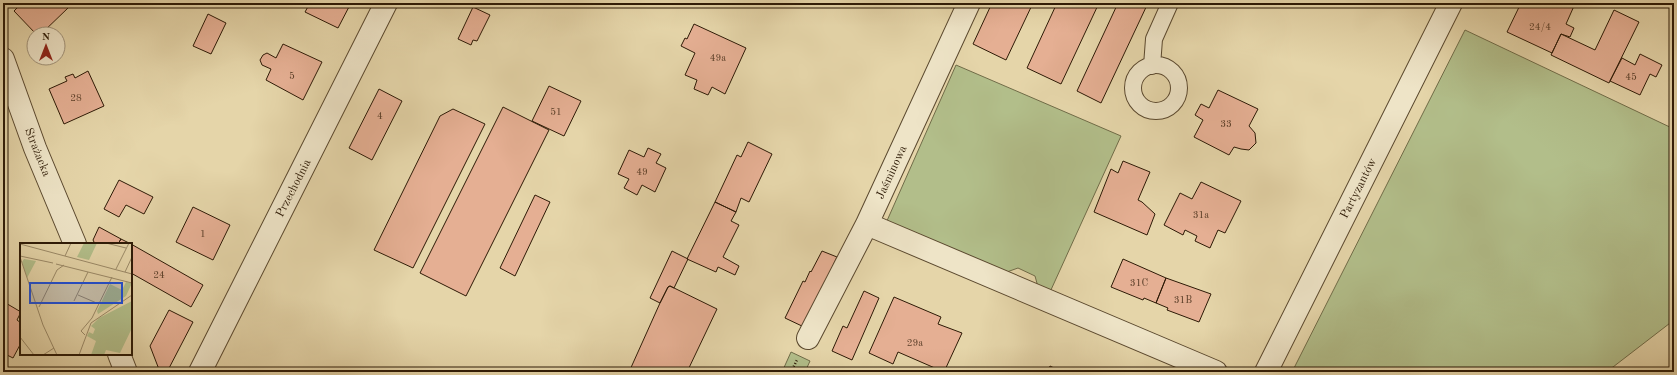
<svg xmlns="http://www.w3.org/2000/svg" width="1677" height="375" font-family="'Old Standard TT',serif">
  <rect width="100%" height="100%" fill="#e5d5a9"/>
  <filter id="stains"><feTurbulence type="fractalNoise" baseFrequency=".005" numOctaves="4"/><feColorMatrix values="0 0 0 0 .2 0 0 0 0 .09 0 0 0 0 .02 0 0 0 .5 -.17"/></filter>
  <radialGradient id="worn" r=".72"><stop offset=".6" stop-color="#630" stop-opacity="0"/><stop offset="1" stop-color="#630" stop-opacity=".3"/></radialGradient>
  <path fill="#b2be8a" stroke="#706c48" d="M1465 30 1674 129V320L1613 367 1605 372H1292Z
    M956 65 1121 136 1050 292 1038 287 1035 276 1018 268 1004 273 886 223Z
    M791 352 810 361 805 372H782Z"/>
  <path fill="#e5af93" stroke="#2d1a06" d="M22 3H63L68 8 41 34H36L14 11Z
    M310 3H351L338 28 305 12Z
    M992 3H1033L1006 60 973 44Z
    M1057 3H1099L1061 84 1027 68Z
    M1118 3H1148L1101 103 1077 91Z
    M1521 3H1567L1574 6 1566 24 1574 28 1570 37 1561 34 1552 53 1507 32Z
    M473 7 490 15 477 41 473 40 471 45 458 39Z
    M1614 10 1639 22 1609 83 1551 55 1561 34 1595 50Z
    M208 14 226 23 211 54 193 46Z
    M694 24 746 48 725 94 712 87 708 95 694 89 697 80 685 75 695 53 681 46 685 38 687 39Z
    M283 44 322 62 303 100 266 80 271 69 262 65 260 60 263 55 267 53 276 58Z
    M1640 54 1662 65 1656 77 1650 74 1640 95 1610 81 1622 58 1635 65Z
    M88 71 104 106 64 124 49 89 67 81 65 77 73 74 75 78Z
    M549 86 581 101 564 136 532 121Z
    M379 89 402 101 372 160 349 148Z
    M1218 90 1258 109 1249 126 1255 133 1256 143 1249 150 1241 149 1234 147 1229 155 1194 137 1203 120 1195 115 1201 104 1209 108Z
    M503 107 549 130 466 296 420 273Z
    M453 109 485 124 413 268 374 250 440 116Z
    M748 142 772 154 749 202 741 198 736 212 715 202 737 155 741 157Z
    M648 148 661 154 656 163 666 168 655 192 642 185 637 195 624 188 629 179 618 174 629 150 644 157Z
    M1123 161 1150 172 1138 200 1142 202 1155 214 1147 235 1094 212 1111 169 1118 173Z
    M119 180 153 197 144 214 126 205 119 217 104 209Z
    M1201 182 1241 201 1225 233 1218 230 1210 248 1195 241 1197 236 1185 230 1183 235 1164 225 1180 193 1192 199Z
    M535 195 550 202 515 276 500 268Z
    M715 202 736 212 731 221 739 225 723 257 739 266 735 275 718 267 716 272 687 259Z
    M193 207 230 225 213 260 176 242Z
    M99 227 121 239 118 244H95L93 240Z
    M121 239 131 244H118Z
    M131 244 203 285 191 307 131 273Z
    M672 251 688 259 674 288 670 286 668 287 660 303 650 298Z
    M822 251 837 257 804 327 785 318 803 281 805 282 810 271 811 272Z
    M1123 259 1166 278 1156 303 1144 298 1143 300 1111 287Z
    M1166 278 1211 294 1199 322 1167 310 1168 308 1156 303Z
    M670 286 717 309 687 372H629L660 303 668 287Z
    M864 291 879 298 852 360 832 351 843 326 847 328Z
    M894 297 941 317 938 324 962 333 944 372 898 352 893 364 869 353Z
    M4 302 21 312 17 320 21 323V343L13 358 3 353Z
    M169 310 193 322 167 372H160L150 346Z
    M1050 366 1062 372H1047Z"/>
  <g fill="none" stroke-linecap="round" stroke-linejoin="round">
    <g stroke="#5b492f" stroke-width="18">
      <path id="service" d="M1133 88a23 23 0 1 1 46 0a23 23 0 1 1-46 0Z
        M1152 66 1154 39 1170 3"/>
    </g>
    <g stroke="#5b492f" stroke-width="24">
      <path id="minor" d="M3 59 35 148 75 244
        M867 224 1216 372
        M808 338 867 224 969 3
        M119 354 126 372
        M200 372 386 3
        M1266 372 1451 3"/>
    </g>
    <path stroke="#2d1a06" stroke-width="2.5" stroke-dasharray="1 2" stroke-linecap="butt" d="M791 372 797 360
      M1662 372 1674 364"/>
    <use href="#service" stroke="#eee4c7" stroke-width="16"/>
    <use href="#minor" stroke="#eee4c7" stroke-width="22"/>
  </g>
  <g text-anchor="middle" stroke-width="3.5" stroke-linejoin="round" paint-order="stroke">
    <g font-size="10" fill="#5b3f29">
      <text x="1540" y="30">24/4</text>
      <text x="718" y="61">49a</text>
      <text x="292" y="79">5</text>
      <text x="1631" y="80">45</text>
      <text x="76" y="101">28</text>
      <text x="556" y="115">51</text>
      <text x="380" y="119">4</text>
      <text x="1226" y="127">33</text>
      <text x="642" y="175">49</text>
      <text x="1201" y="218">31a</text>
      <text x="203" y="237">1</text>
      <text x="159" y="278">24</text>
      <text x="1139" y="286">31C</text>
      <text x="1183" y="303">31B</text>
      <text x="915" y="346">29a</text>
    </g>
    <g font-size="12" fill="#2d1a06" stroke="#eee4c7">
      <text transform="translate(38 152) rotate(68)" y="4">Strażacka</text>
      <text transform="translate(891 172) rotate(-65)" y="4">Jaśminowa</text>
      <text transform="translate(293 188) rotate(-63)" y="4">Przechodnia</text>
      <text transform="translate(1358 188) rotate(-63)" y="4">Partyzantów</text>
    </g>
  </g>
  <g transform="translate(20 243)">
    <rect width="112" height="112" fill="#e5d5a9"/>
    <path d="M64 0H77L69 17 57 14ZM4 16 16 18 7 35 2 19ZM106 39 112 40 106 53 78 71 77 68 90 41 102 47ZM112 58V85L100 110 86 107 84 112H71L76 98 67 93 69 89 73 91 75 86 71 83 79 75Z" fill="#b2be8a"/>
    <path fill="none" stroke="#9b8a68" stroke-width="1" d="M86 0 106 5M0 1 112 31M0 13 33 20M45 13 51 0M0 14 23 82 37 112M36 21 112 40M96 26 109 0M105 29 112 14M58 52 79 61M54 58 68 29M19 64 37 27 44 22M65 92 61 88 72 75 92 34M0 94 14 112M23 112 34 105M59 112 71 80 112 52"/>
    <path fill="#1d4ed8" fill-opacity="0.15" stroke="#1d4ed8" stroke-width="2" d="M10 40H102V60H10Z"/>
    <rect width="112" height="112" fill="none" stroke="#2d1a06" stroke-width="2"/>
  </g>
  <rect width="1677" height="375" fill="none" stroke="#e5d5a9" stroke-width="16"/>
  <rect x="4" y="4" width="1669" height="367" fill="none" stroke="#2d1a06" stroke-width="2"/>
  <rect x="8" y="8" width="1661" height="359" fill="none" stroke="#2d1a06"/>
  <g transform="translate(46 46)"><circle r="19" fill="#eee4c7" stroke="#a1937a"/>
  <path d="M0-3L7 15L0 10L-7 15Z" fill="#8f2418"/>
  <text y="-6" font-size="11" font-weight="bold" text-anchor="middle" fill="#2d1a06">N</text>
  </g>
  <rect width="100%" height="100%" filter="url(#stains)"/>
  <rect width="100%" height="100%" fill="url(#worn)"/>
</svg>
